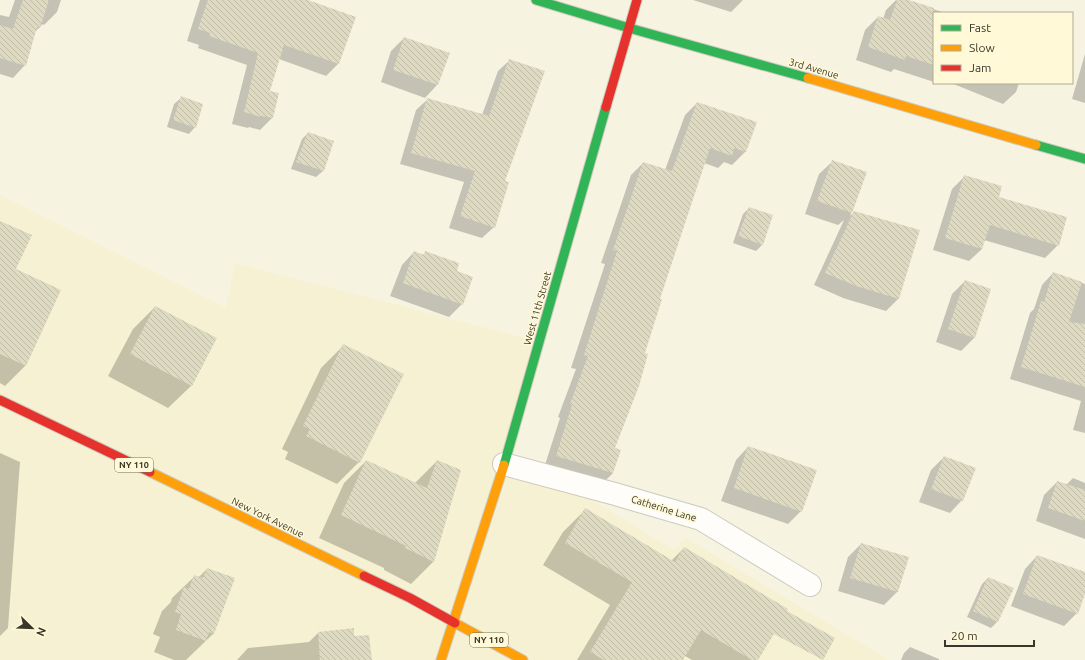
<svg xmlns="http://www.w3.org/2000/svg" width="1085" height="660" font-family="Ubuntu,sans-serif">
  <defs>
    <pattern id="building-back-hatch" width="6" height="6" patternUnits="userSpaceOnUse"><rect width="6" height="6" fill="#dedac2"/><path d="M-1 5l2 2M0 0l6 6M5-1l2 2" fill="none" stroke="#bfbca7"/></pattern>
  </defs>
  <rect width="100%" height="100%" fill="#f6f3e1"/>
  <path fill="#f6f1d2" d="M0 195 226 308 235 263 545 343 508 472 585 496 674 550 686 538 889 660H0Z"/>
  <path fill="#0003" d="M15 0H61L57 12 44 25 43 24 35 32 25 65 13 78 0 74V15L9 17Z
    M200 0H305L355 17 338 64 326 76 279 59 268 91 278 94 272 118 260 130 249 127 248 128 232 124 247 65 198 48 199 45 187 41Z
    M693 0H743L731 12Z
    M896 0H906L945 13H934V82L894 69 891 72 856 60 865 30 878 17 883 19 886 10Z
    M404 38 449 53 437 85 425 98 381 82 391 51Z
    M1085 54V103L1072 99Z
    M510 60 504 182 494 227 482 238 449 228 464 182 400 164 416 110 428 99 482 115 498 71Z
    M951 83H1019L1016 92 1003 104Z
    M181 98 195 127 189 134 167 127 174 104Z
    M697 103 755 123 745 152 732 165 724 162 718 168 704 163 659 300 613 449V473L600 486 544 468 560 418 558 417 576 369 571 368 605 264 601 263 631 175 643 163 665 170 685 115Z
    M308 133 333 142 323 171 316 177 291 169 302 139Z
    M832 162 865 173 850 216 854 212 898 299 886 311 843 298 814 285 844 220 838 225 805 214 819 174Z
    M965 176 998 198 1058 245 1045 258 984 240 982 249 969 261 933 250 952 189Z
    M749 208 762 245 756 251 733 243 743 214Z
    M0 222 15 270 26 365 5 386 0 383Z
    M414 252 423 255 426 252 456 271 462 304 449 317 390 296 402 265Z
    M1053 273 1085 284V433L1073 430 1081 401 1010 379 1030 313 1034 309 1042 285Z
    M965 281 990 290 974 338 961 351 936 342 952 294Z
    M155 307 215 338 191 386 168 408 108 376 133 329Z
    M343 346 359 462 337 484 285 459 288 452 282 449 321 368Z
    M748 447 801 511 788 524 721 501 736 460Z
    M0 453 20 462 8 628 0 636Z
    M944 457 962 500 950 513 919 502 931 470Z
    M366 461 415 483 437 461 460 470 433 562 411 584 384 570V568L319 538 344 483Z
    M1073 478 1085 483V539L1036 521 1044 495 1057 482 1066 485Z
    M585 510 671 561 684 548 757 660H692L685 656 682 660H577L610 605 543 565 563 532Z
    M861 544 907 558 897 592 884 605 838 591 848 557Z
    M1037 556 1085 573V591L1077 613 1064 626 1011 606 1025 569Z
    M207 569 234 578 213 634 186 660H174L154 652 160 637 153 634 162 611 171 602 172 598 195 576 199 577Z
    M988 578 998 621 991 628 967 617 982 584Z
    M318 633 353 637 371 660H237L248 648 309 642Z
    M910 647 939 659V660H901L904 653Z"/>
  <path fill="url(#building-back-hatch)" d="M23 0H49L40 28 37 27 26 66 0 58V25L13 29Z
    M208 0H308L356 17 339 64 284 45 270 91 279 93 273 118 261 116V117L244 112 258 53 209 36 210 33 198 29Z
    M897 0H909L934 8V65L906 56 905 60 868 47 878 16 890 20Z
    M404 37 450 53 438 85 393 70Z
    M509 59 545 71 505 181 509 182 495 228 460 216 475 171 411 153 427 98 489 116Z
    M181 96 203 104 196 128 173 120Z
    M697 102 757 122 746 152 734 148 732 156 710 148 660 299H662L645 353 648 354 639 386 615 448 621 450 613 473 556 456 572 405 570 404 588 356 584 355 617 251 613 250 643 162 672 171Z
    M308 132 334 141 324 171 296 162Z
    M832 160 867 172 852 213 817 201Z
    M964 175 1002 186 999 197 1067 217 1059 246 990 225 982 249 945 238Z
    M749 207 773 215 763 245 738 236Z
    M854 211 920 230 899 299 856 286 825 273Z
    M0 221 32 235 16 269 61 290 26 366 0 354Z
    M414 251 424 255 425 251 459 263 457 271 473 277 463 305 403 283Z
    M1053 272 1082 282 1069 322 1085 324V387L1021 367 1041 301 1044 302Z
    M965 280 991 289 975 338 948 329Z
    M155 306 217 338 192 386 130 354Z
    M343 344 404 374 360 463 306 436 310 429 303 426Z
    M748 446 817 470 802 512 734 488Z
    M944 456 976 468 963 501 931 489Z
    M366 460 427 488 437 460 461 470 434 562 405 548 406 546 341 515Z
    M1057 481 1085 490V521L1048 508Z
    M585 508 675 562 684 547 788 609 787 611 835 638 823 660 774 634 758 660H752L701 630 683 660H604L590 652 632 582 565 543Z
    M861 543 909 557 898 592 850 578Z
    M1037 555 1085 572V594L1078 614 1023 594Z
    M207 568 235 578 214 634 209 632 206 641 176 630 181 614 175 612 184 587 189 589 194 575 203 578Z
    M988 577 1014 588 998 622 973 611Z
    M354 628V636L369 635 372 660H320L318 632Z"/>
  <g fill="none" stroke-linecap="round" stroke-linejoin="round">
    <g stroke="#cdcabc" stroke-width="24">
      <path id="street" d="M504 464 615 494 701 519 810 585"/>
    </g>
    <g stroke="#cdcabc" stroke-width="11">
      <path id="fast" d="M536 0 629 28 808 78
        M1036 145 1085 159
        M504 465 606 107"/>
    </g>
    <g stroke="#cdcabc" stroke-width="11">
      <path id="slow" d="M808 78 1036 145
        M150 472 364 576
        M455 623 523 660
        M441 660 504 465"/>
    </g>
    <g stroke="#cdcabc" stroke-width="11">
      <path id="jam" d="M606 107 637 0
        M0 400 150 472
        M364 576 410 598 455 623"/>
    </g>
    <use href="#street" stroke="#fefdfa" stroke-width="22"/>
    <use href="#fast" stroke="#30b455" stroke-width="9"/>
    <use href="#slow" stroke="#ff9f0a" stroke-width="9"/>
    <use href="#jam" stroke="#e5322d" stroke-width="9"/>
  </g>
  <g text-anchor="middle" stroke-width="3" stroke-linejoin="round" paint-order="stroke">
    <g fill="#fff9d8" stroke="#74705e" stroke-width="1">
      <rect x="115" y="458" width="38" height="14" rx="3"/>
      <rect x="470" y="633" width="38" height="14" rx="3"/>
    </g>
    <g font-size="9" font-weight="bold" fill="#39362a">
      <text x="134" y="468">NY 110</text>
      <text x="489" y="643">NY 110</text>
    </g>
    <g font-size="10" fill="#39362a" stroke="#fff9d8">
      <text transform="translate(814 68) rotate(16)" y="4">3rd Avenue</text>
      <text transform="translate(537 308) rotate(-74)" y="4">West 11th Street</text>
      <text transform="translate(664 508) rotate(17)" y="4">Catherine Lane</text>
      <text transform="translate(268 517) rotate(26)" y="4">New York Avenue</text>
    </g>
  </g>
  <rect x="933" y="12" width="140" height="72" fill="#fff9d8" stroke="#b0ab92"/>
  <rect x="941" y="25" width="20" height="6" fill="#30b455" stroke="#b0ab92"/>
  <text x="969" y="32" font-size="12" fill="#39362a">Fast</text>
  <rect x="941" y="45" width="20" height="6" fill="#ff9f0a" stroke="#b0ab92"/>
  <text x="969" y="52" font-size="12" fill="#39362a">Slow</text>
  <rect x="941" y="65" width="20" height="6" fill="#e5322d" stroke="#b0ab92"/>
  <text x="969" y="72" font-size="12" fill="#39362a">Jam</text>
  <g transform="translate(32 628) rotate(113)" stroke="#fff9d8" stroke-width="3" paint-order="stroke">
  <path d="M0-3L7 15L0 10L-7 15Z" fill="#39362a"/>
  <text y="-6" font-size="11" font-weight="bold" text-anchor="middle" fill="#39362a">N</text>
  </g>
  <path d="M945 640v6h89v-6" fill="none" stroke="#39362a" stroke-width="2"/>
  <text x="951" y="640" font-size="12" fill="#39362a" stroke="#fff9d8" stroke-width="3" paint-order="stroke">20 m</text>
</svg>
